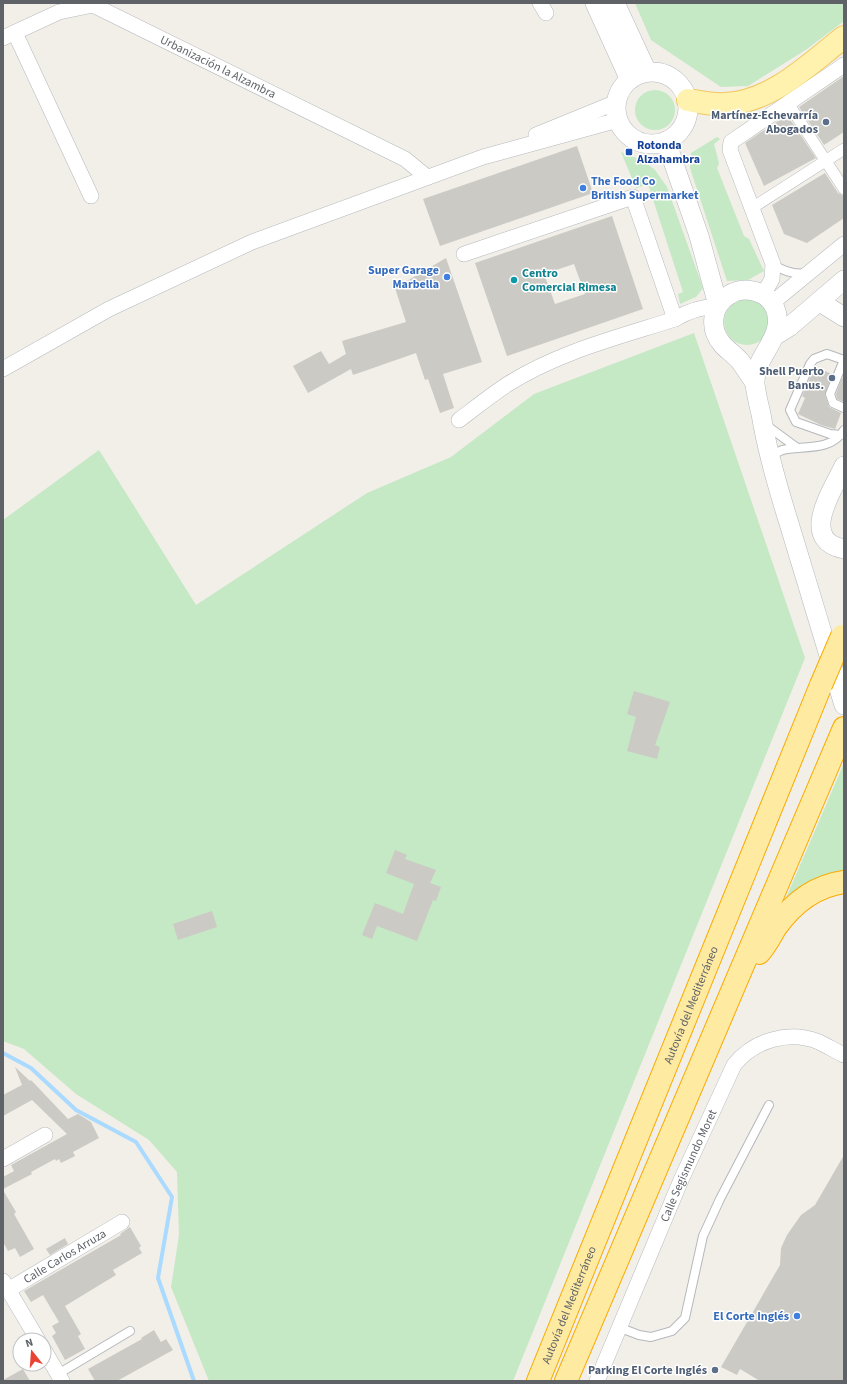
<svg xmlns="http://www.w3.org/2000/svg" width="847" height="1384" font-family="'Source Sans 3',sans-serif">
  <rect width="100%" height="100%" fill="#f1efe8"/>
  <path fill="#c5e8c5" d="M635 3H844V21L807 49 748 86 721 87 651 40Z
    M635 110a20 20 0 1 1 40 0a20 20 0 1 1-40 0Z
    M717 137 720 139 714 144 719 163 717 168 744 236 749 239 764 271 748 280 727 281 690 168 691 153Z
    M621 152 644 161 655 170 667 187 703 288 696 297 680 304 678 294 683 292 648 184 636 188Z
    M724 322a23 23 0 1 1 46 0a23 23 0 1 1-46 0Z
    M694 333 805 658 513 1381H209L171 1287 179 1235 177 1172 149 1140 76 1094 24 1049 3 1041V520L99 450 196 605 367 493 451 457 534 394Z
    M844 763V878L783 905Z"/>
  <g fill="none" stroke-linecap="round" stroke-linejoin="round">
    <path stroke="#aadaff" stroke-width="4" d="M3 1053 31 1068 76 1110 136 1142 172 1197 158 1278 194 1381"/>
  </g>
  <path fill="#cccac5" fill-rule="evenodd" d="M844 76V132L824 145 799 107Z
    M787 115 816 158 764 186 745 143Z
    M577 146 593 193 440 246 423 199Z
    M825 173 838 193 844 196V218L807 243 784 234 772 205Z
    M612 216 643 309 507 356 475 263ZM574 264 585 294 555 304 544 274Z
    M446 258 482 362 443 374 454 408 440 413 428 379 425 380 416 353 353 375 351 369 308 393 293 366 321 351 329 364 346 354 342 341 406 322 395 288Z
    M818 368 832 374 825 395 829 407 841 413 835 429 821 425 798 414 805 398 802 396 814 369 817 370Z
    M842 378 844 379V402L837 399 836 394Z
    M634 691 670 702 655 745 660 747 657 759 627 751 636 717 627 714Z
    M395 850 407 855 405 859 436 870 430 883 441 887 436 901 433 900 417 941 377 926 372 939 362 935 375 903 403 914 414 884 386 873Z
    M212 911 217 927 178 940 173 924Z
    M15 1067 30 1081 31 1080 68 1119 78 1114 91 1122 99 1138 73 1152 75 1156 61 1163 59 1159 56 1161 55 1159 31 1172 32 1174 3 1189V1177L14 1171 11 1165 67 1134 32 1100 3 1116V1095L22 1085Z
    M844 1155V1381H760L740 1369 737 1375 721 1367 780 1265 781 1248 787 1235 801 1215 815 1205Z
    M3 1190 16 1212 14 1214 34 1249 20 1257 15 1248 8 1251 3 1242Z
    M130 1227 141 1246 139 1248 142 1253 113 1270 116 1275 65 1306 81 1334 78 1336 85 1349 65 1360 52 1336 56 1333 52 1326 59 1322 43 1295 31 1302 24 1291 121 1235 120 1234Z
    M65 1238 68 1244 50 1255 46 1249Z
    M154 1330 161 1342 166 1339 173 1350 117 1381H95L88 1369 142 1339 141 1338Z
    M23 1369 30 1381H3V1380Z"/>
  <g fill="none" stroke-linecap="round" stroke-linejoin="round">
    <g stroke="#b5b8bc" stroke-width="10">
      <path id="service" d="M773 264C783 271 793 275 806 273
        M844 360 830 394 833 403 844 408
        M766 425 796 447
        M841 435 830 434 796 422 790 410 810 364 814 359 827 354 844 360
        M772 460C778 437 826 460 844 430
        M618 1327 639 1335 651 1337 672 1331 685 1318 703 1236 720 1199 769 1105
        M58 1374 130 1331"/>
    </g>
    <g stroke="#b5b8bc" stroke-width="12">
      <path id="pedestrian" d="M788 103 844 189
        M752 208 844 149"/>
    </g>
    <g stroke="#b5b8bc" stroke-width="16">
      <g id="minor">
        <path d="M540 3 546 13"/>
        <path d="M15 33 91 196"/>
        <path id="s1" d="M3 38 59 12 93 5 405 159 427 177"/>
        <path d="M536 135 617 102"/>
        <path d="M763 295 772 279 773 264 730 150 731 142 844 65"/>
        <path d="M772 303 844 244"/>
        <path d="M675 319C688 311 702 307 717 306"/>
        <path d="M3 369 109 309 252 242 483 157 618 120"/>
        <path d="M459 420C475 408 491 395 508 384 558 352 619 337 675 319L633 197 464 254"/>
        <path d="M3 1159 45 1135"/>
        <path d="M3 1281 38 1340"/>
        <path id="s2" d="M8 1290 122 1222"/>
        <path d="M44 1350 62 1381"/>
        <path id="s3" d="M597 1381 681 1180 734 1065C754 1040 789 1030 819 1042 827 1046 836 1051 844 1055"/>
      </g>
    </g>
    <g stroke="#b5b8bc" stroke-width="20">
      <path id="tertiary" d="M595 3 630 80
        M615 3 647 72
        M616 108a36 36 0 1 1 72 0a36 36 0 1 1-72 0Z
        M666 141 699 236 718 305
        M820 302 844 317
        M776 335 789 327 844 280
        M755 383C750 376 745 368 740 361 734 354 727 350 722 344 709 329 711 306 729 295 744 285 768 291 775 308 787 337 753 356 755 384 756 394 759 405 761 414 767 450 777 485 788 520 806 581 825 643 844 705
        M844 466C833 490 798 540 844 549"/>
    </g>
    <g stroke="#f2c960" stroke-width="24">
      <path id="primary" d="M688 100C700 102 713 105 725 104 772 102 809 64 844 37"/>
    </g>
    <g stroke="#f9ab00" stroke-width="24">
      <g id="trunk">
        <path d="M759 953C766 945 771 935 776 927 793 903 815 886 844 882"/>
        <path id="s4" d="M538 1381 821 685"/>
        <path d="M566 1381 844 728"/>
      </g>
    </g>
    <use href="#service" stroke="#fff" stroke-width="8"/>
    <use href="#pedestrian" stroke="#fff" stroke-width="11"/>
    <use href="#minor" stroke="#fff" stroke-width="15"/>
    <use href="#tertiary" stroke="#fff" stroke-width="19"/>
    <use href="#primary" stroke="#fff2af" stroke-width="22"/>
    <use href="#trunk" stroke="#feeaa1" stroke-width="22"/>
    <g stroke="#f9ab00" stroke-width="24" stroke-linecap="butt">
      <path id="trunk-bridge" d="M821 685 842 636"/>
    </g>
    <use href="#trunk-bridge" stroke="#feeaa1" stroke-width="22"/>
  </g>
  <g fill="#5c6f8a" stroke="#fff" stroke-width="1.5">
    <circle cx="826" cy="122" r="4"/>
    <circle cx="832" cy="378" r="4"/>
    <circle cx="715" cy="1370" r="4"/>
  </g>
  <rect fill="#1a4fb4" stroke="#fff" stroke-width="1.5" x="625" y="148" width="8" height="8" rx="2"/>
  <g fill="#3f7fe0" stroke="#fff" stroke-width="1.5">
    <circle cx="583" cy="188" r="4"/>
    <circle cx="447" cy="277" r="4"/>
    <circle cx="797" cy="1316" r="4"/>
  </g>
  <circle fill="#0f9aa8" stroke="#fff" stroke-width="1.5" cx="514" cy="280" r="4"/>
  <g text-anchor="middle" stroke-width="3" stroke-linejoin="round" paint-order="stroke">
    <g font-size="12" fill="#5f6368" stroke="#fff">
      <text dy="4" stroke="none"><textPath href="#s1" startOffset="236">Urbanización la Alzambra</textPath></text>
      <text dy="4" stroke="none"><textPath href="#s4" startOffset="406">Autovía del Mediterráneo</textPath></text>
      <text dy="4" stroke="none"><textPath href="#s3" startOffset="234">Calle Segismundo Moret</textPath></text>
      <text dy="4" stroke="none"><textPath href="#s2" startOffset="66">Calle Carlos Arruza</textPath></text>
      <text dy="4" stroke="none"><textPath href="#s4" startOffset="82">Autovía del Mediterráneo</textPath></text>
    </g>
    <g font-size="12" font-weight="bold" fill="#4e5e75" stroke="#fff" text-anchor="end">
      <text x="818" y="119">Martínez-Echevarría<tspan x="818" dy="14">Abogados</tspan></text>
      <text x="824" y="375">Shell Puerto<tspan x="824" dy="14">Banus.</tspan></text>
      <text x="707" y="1374">Parking El Corte Inglés</text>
    </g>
    <g font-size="12" font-weight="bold" fill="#164399" stroke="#fff" text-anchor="start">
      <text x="637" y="149">Rotonda<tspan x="637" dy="14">Alzahambra</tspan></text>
    </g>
    <g font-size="12" font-weight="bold" fill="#366cbe" stroke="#fff" text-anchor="end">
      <text x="591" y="185" text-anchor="start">The Food Co<tspan x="591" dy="14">British Supermarket</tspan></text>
      <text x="439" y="274">Super Garage<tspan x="439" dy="14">Marbella</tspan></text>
      <text x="789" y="1320">El Corte Inglés</text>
    </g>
    <g font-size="12" font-weight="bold" fill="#0d838f" stroke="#fff" text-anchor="start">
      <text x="522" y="277">Centro<tspan x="522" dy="14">Comercial Rimesa</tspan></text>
    </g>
  </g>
  <rect width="847" height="1384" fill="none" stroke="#5f6368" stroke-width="8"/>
  <g transform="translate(32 1352) rotate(343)"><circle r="19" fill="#ffffff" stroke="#bfc1c3"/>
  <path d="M0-3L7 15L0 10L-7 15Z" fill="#ea4335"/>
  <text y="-6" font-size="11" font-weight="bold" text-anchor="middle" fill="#5f6368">N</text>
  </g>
</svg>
